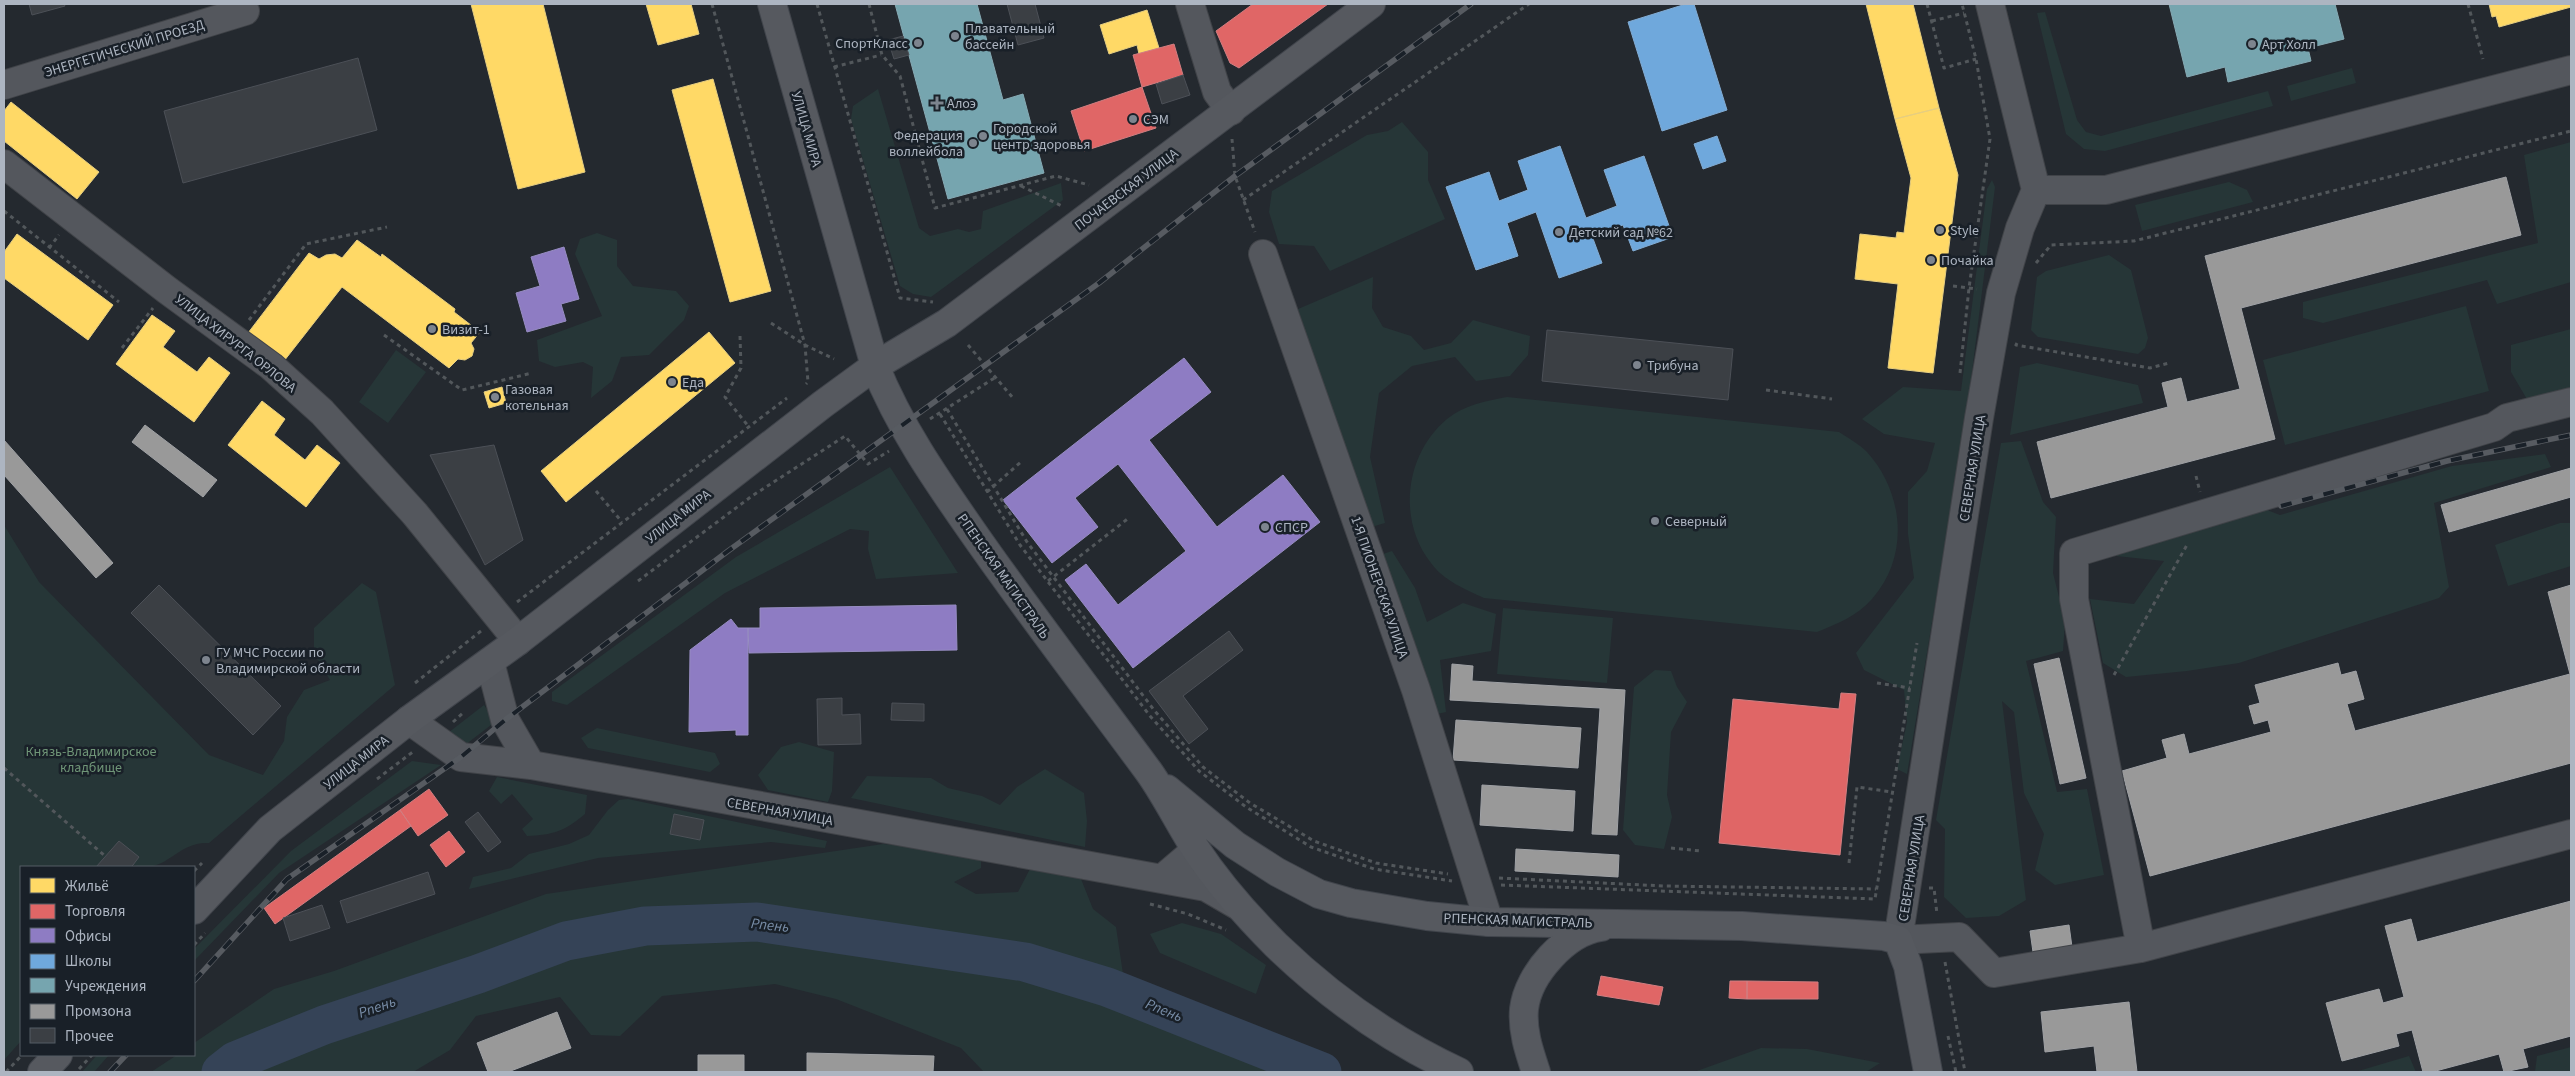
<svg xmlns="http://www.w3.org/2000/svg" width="2575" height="1076" font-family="'Source Sans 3',sans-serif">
  <rect width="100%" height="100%" fill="#24292f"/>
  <path fill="#263637" d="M2045 12 2077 120 2086 132 2101 136 2268 91 2273 106 2105 151 2084 149 2066 134 2037 13Z
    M2352 68 2356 83 2291 101 2287 86Z
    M878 89 919 228 930 236 958 229 969 232 981 229 983 211 1061 183 1063 200 931 297 913 294 900 286 851 119 853 106Z
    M1402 122 1428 152V180L1445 219 1330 271 1314 246 1279 244 1269 212 1272 191 1367 135 1388 131Z
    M2571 142V282L2497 304 2487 280 2323 323 2303 318V302L2538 243 2524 155Z
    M1992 180 1995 187 1968 404 1907 774 1897 769 1907 722 1904 690 1864 670 1856 653 1914 578 1908 534V492L1927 471 1935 443 1884 434 1862 419 1903 387 1961 391 1987 189Z
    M2229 182 2247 190 2253 202 2142 231 2135 205Z
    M597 233 617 240V266L633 286 676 291 689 306 684 320 649 355 621 357 612 381 591 398 593 367 583 362 555 367 539 361 537 340 602 316 575 254 580 239Z
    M2109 255 2131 270 2148 338 2145 348 2138 354 2038 337 2031 330 2037 277 2046 271Z
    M1373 277 1372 308 1383 327 1411 336 1424 350 1451 343 1473 320 1530 336 1528 355 1510 376 1476 381 1455 357 1412 366 1379 393 1370 457 1385 523 1368 528 1298 309Z
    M2466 306 2489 391 2285 445 2263 360Z
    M2571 329V390L2528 401 2511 372V345Z
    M396 350 426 372 388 423 359 402Z
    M2037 363 2138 385 2143 403 2010 435 2020 367Z
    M1507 397 1839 432C1848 438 1859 444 1867 452 1904 493 1910 556 1872 599 1857 616 1837 624 1817 632L1484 598C1465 589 1444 581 1431 563 1397 520 1405 454 1447 419 1464 405 1486 401 1507 397Z
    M2021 441 2043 502 2056 517 2053 573 2065 621 2063 651 2026 661 2057 792 2087 789 2104 875 2055 885 2035 870 2044 834 2024 793 2014 712 2002 701 2026 900 1999 916 1966 918 1944 897 1945 829 1936 820 2001 443Z
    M2545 454 2551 467 2434 503 2449 587 2439 598 2239 663 2187 671 2126 677 2103 663 2090 599 2134 604 2164 561 2116 556 2121 547 2267 510 2280 515 2452 466Z
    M890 467 958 573 876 579 868 549 869 531 850 529 725 593 567 705 552 701V692L736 557Z
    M2560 523H2571V566L2508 586 2495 545Z
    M4 525 39 582 209 755 263 775 284 741 287 717 304 690 330 680 314 653V628L362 583 376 592 395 685 209 843C176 841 167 875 133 865L138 857 119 841 96 867H21V1041L4 1060Z
    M1392 551 1415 588 1427 622 1463 603 1496 614 1491 651 1440 660 1446 712 1428 716 1377 556Z
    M1503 608 1613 618 1607 683 1497 674Z
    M1655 670 1671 671 1677 687 1687 702 1671 732 1667 795 1672 817 1664 849 1635 845 1623 830 1634 687Z
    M484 705 492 717 491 725 465 745 444 736Z
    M597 728 715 753 720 764 710 772 588 748 581 738Z
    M799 742 834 752 832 791 828 802 768 790 758 775 781 747Z
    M412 761 441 765 279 873 194 961V949L291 851Z
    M1045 769 1084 793 1087 821 1085 847 851 798 867 776 931 778 948 788 982 796 1000 805 1017 787Z
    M497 777 587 795 585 814C565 831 553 835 527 836L522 829 533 819 512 794 501 804 489 791Z
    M628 799 827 841 825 848 771 842 598 858 469 889 473 877 511 868 529 854 569 844 589 835 608 810 619 800Z
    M883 844 981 854V868L954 882 976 894 1018 892 1032 865 1079 874 1093 909 1116 927 1128 1007 1214 1035 1295 1072H984L961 1048 836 999 775 984 662 996 620 1036 591 1035 560 997 476 1016 450 1050 413 1072H151L177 1055H194V1043L274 989 334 971 546 894Z
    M1182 923 1221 934 1266 965 1256 994 1160 953 1150 934Z
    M2571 1047V1072H2535L2537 1056Z
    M1761 1048 1807 1049 1880 1063 1866 1072H1694Z
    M97 1055H109L94 1072H82Z
    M2409 1056 2416 1072H2355Z"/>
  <path fill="#ffd966" stroke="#e6ce81" d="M471 4H543L585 172 518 189Z
    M646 4H691L699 34 658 45Z
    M1866 4H1913L1939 108 1895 119Z
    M2489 4H2571V7L2499 27 2496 16 2492 17Z
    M1147 10 1159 48 1139 54 1137 45 1109 54 1100 25Z
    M713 79 771 291 730 302 672 90Z
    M11 102 99 172 77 199 4 141V111Z
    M1939 108 1958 175 1933 373 1888 368 1898 284 1855 279 1860 234 1896 238 1897 232 1904 233 1911 178 1895 119Z
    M17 234 113 305 88 340 4 278V252Z
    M357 240 381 257 382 254 455 309 454 312 480 332 471 343 474 349 472 356 465 360 458 359 449 368 342 287 284 361 248 333 309 253 319 259 326 255 335 254 342 258Z
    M152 315 175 331 163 347 197 372 209 357 230 373 194 422 116 364Z
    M709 332 735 363 566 502 541 471Z
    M502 387 506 403 489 408 484 392Z
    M262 401 285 419 274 435 305 460 317 445 340 463 306 507 228 445Z"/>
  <path fill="#e06666" stroke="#d17e81" d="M1253 4H1328L1239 68 1230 63 1216 31Z
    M1174 44 1183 75 1142 87 1133 55Z
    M1142 87 1156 128 1084 151 1071 111Z
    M1841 693 1856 694 1840 855 1719 843 1733 699 1839 709Z
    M429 789 448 815 418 836 400 810Z
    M400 810 411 826 275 924 264 908Z
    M449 831 465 852 446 867 430 845Z
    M1601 976 1663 987 1659 1005 1597 995Z
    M1730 981H1747V999L1729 998Z
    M1747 981 1818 982V999H1747Z"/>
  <path fill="#8e7cc3" stroke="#978dc2" d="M564 247 579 299 561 304 566 321 527 332 516 293 540 286 531 257Z
    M1184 358 1211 392 1149 440 1217 527 1283 475 1320 522 1133 668 1065 580 1086 564 1118 605 1186 551 1161 519 1118 464 1075 498 1098 527 1052 563 1003 500Z
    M956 605 957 650 749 653 748 628H760V608Z
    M731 619 738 628H748V735H736V730L689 732 690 650Z"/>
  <path fill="#6fa8dc" stroke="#82acd4" d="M1686 4H1694L1727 110 1662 131 1628 22Z
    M1717 136 1726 161 1703 169 1694 144Z
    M1560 146 1586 218 1617 206 1604 170 1644 156 1673 237 1633 251 1623 225 1592 236 1602 263 1559 278 1536 212 1507 223 1518 256 1476 270 1446 187 1489 172 1499 201 1528 190 1518 161Z"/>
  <path fill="#76a5af" stroke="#86aab4" d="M895 4H977L1003 100 1023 94 1044 173 948 199Z
    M2169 4H2335L2344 39 2308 48 2311 61 2228 82 2225 67 2187 77Z"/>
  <path fill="#999" stroke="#9fa1a5" d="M2506 177 2521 235 2241 308 2275 439 2051 498 2037 442 2168 407 2162 383 2181 378 2187 402 2240 389 2205 256Z
    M145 425 217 480 203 497 132 442Z
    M4 440 113 563 96 578 4 475Z
    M2571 468V497L2449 532 2441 505Z
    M2571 585V763L2150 876 2122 771 2167 758 2162 740 2184 734 2189 754 2271 732 2268 720 2254 724 2249 706 2260 703 2255 685 2338 663 2341 675 2356 671 2364 699 2347 704 2355 731 2570 674 2548 592Z
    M2059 658 2086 778 2060 784 2034 664Z
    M1452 664 1473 666 1472 681 1625 690 1617 835 1592 834 1600 708 1450 700Z
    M1456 720 1581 728 1578 768 1453 760Z
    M1482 785 1575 791 1573 831 1480 825Z
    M1516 849 1619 855 1618 877 1515 871Z
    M2571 901V1036L2523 1049 2528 1067 2504 1072 2499 1054 2432 1072H2423L2412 1030 2396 1034 2399 1046 2342 1061 2326 1003 2379 989 2383 1003 2404 997 2385 926 2411 919 2417 942Z
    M2069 925 2072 947 2033 952 2030 931Z
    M2129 1002 2137 1072H2097L2094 1046 2045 1052 2041 1012Z
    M557 1012 571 1048 508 1072H488L477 1043Z
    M807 1053 934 1056 933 1072H807Z
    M698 1055H744V1072H698Z"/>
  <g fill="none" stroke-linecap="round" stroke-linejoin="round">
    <path stroke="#354357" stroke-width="39" d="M221 1072 235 1061 324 1025 478 974 566 941 645 926 757 922 1025 962 1107 987 1322 1072"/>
  </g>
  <path fill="#3b3f44" stroke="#4c5057" d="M29 4H64L65 6 32 15Z
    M1007 4H1035L1044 38 1018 45Z
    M903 36 909 55 894 59 888 40Z
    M358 58 377 130 183 183 164 111Z
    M1183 75 1190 95 1162 104 1156 84Z
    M1547 330 1733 349 1728 400 1542 381Z
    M494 445 523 540 485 565 430 455Z
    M159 585 281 706 253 735 131 613Z
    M1229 631 1243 650 1183 696 1208 729 1189 744 1149 691Z
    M842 698V715L860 714 861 744 818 745 817 699Z
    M892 703 924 704V721L891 720Z
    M478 812 501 842 488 852 465 822Z
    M674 814 704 820 700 840 670 834Z
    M119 841 139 857 133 865 131 867H96Z
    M428 872 435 894 347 923 340 901Z
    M322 905 330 928 290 941 283 918Z"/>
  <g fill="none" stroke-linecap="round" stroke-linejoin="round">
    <g stroke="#404348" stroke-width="30">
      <path id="minor" d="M1190 4 1217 92 1231 111
        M1990 4 2036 190 2020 228 2001 293 1979 418 1898 940 1959 937 1994 973 2141 948 2074 599V553L2494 427 2507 418 2571 402
        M4 85 245 11
        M4 164 167 290 271 366 322 412 415 514 518 641
        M2036 190H2106L2571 70
        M1263 254 1416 690 1489 922
        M490 662 505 720 531 765
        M409 720 461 757 531 765 651 786 1206 887 1237 905
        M1162 879 1196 850
        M2141 948 2571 834"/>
    </g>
    <g stroke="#41454c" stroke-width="30">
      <path id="major" d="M772 4 875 366C899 426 935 478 972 531 1029 613 1090 692 1149 772 1166 796 1179 823 1195 848 1218 883 1247 916 1276 945 1330 997 1392 1041 1459 1072
        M1167 789 1235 845 1277 872 1319 894 1351 903 1427 916 1489 922 1742 926 1884 936 1898 940 1908 966 1928 1072
        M194 910 270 829 409 720 518 641 823 404 875 366 947 323 1371 4
        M42 1072 58 1055
        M1536 1072C1529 1051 1522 1031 1524 1009 1528 974 1566 932 1601 927"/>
    </g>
    <path stroke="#52575b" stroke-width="3" stroke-dasharray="4 4" stroke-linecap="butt" d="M712 4 805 345 808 382 806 384
      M817 4 900 298 933 302
      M869 4 882 55 900 76 935 208 1056 176 1089 185
      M1927 4 1944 68 1976 59
      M2468 4 2483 59
      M1932 21 1964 13
      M834 67 881 55
      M1232 139 1235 176 1255 232
      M1021 186 1062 206
      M1243 200 1529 4
      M4 211 119 302
      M49 248 59 235
      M2036 263 2051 245 2134 241 2571 131
      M1953 286 1977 289
      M249 320 306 244 387 227
      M771 323 805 345 834 359
      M384 335 462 390 532 373
      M740 336 741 368 725 397 749 427
      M2017 343 2016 345 2150 368 2169 363
      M968 345 1013 398
      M122 348 153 308
      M1960 373 1969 288 1990 139 1976 59 1962 4
      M1766 390 1832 399
      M947 409 1027 542 1154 710 1203 767 1250 803 1314 841 1376 863 1448 874
      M940 414 1020 545 1150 716 1199 771 1246 807 1311 847 1374 869 1452 881
      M930 419 996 377
      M2196 476 2200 492
      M596 491 622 522
      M987 492 1022 461
      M638 581 752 496 845 436 868 464 889 451
      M1048 581 1130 517
      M517 602 787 398
      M2114 675 2188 543
      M415 683 481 631
      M1877 683 1910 688
      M453 722 463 713
      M4 768 105 856
      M377 779 414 751
      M1671 848 1701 851
      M1849 863 1857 787 1892 792
      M194 871 202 863
      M1499 878 1664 886 1876 889
      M1501 885 1875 899 1917 643
      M1929 888H1934L1937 914
      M1150 904 1188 914 1226 930
      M194 945 205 933
      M1945 962 1965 1072
      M1948 1036 1956 1072
      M79 1069 92 1055
      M6 1072 22 1055"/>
    <use href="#minor" stroke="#54575d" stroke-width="28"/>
    <use href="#major" stroke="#56595f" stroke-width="28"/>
    <g stroke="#575b61" stroke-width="5.5">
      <path id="rail" d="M2281 506 2447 461 2571 435
        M194 981 287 879 461 757 505 720 728 551 1099 283 1235 176 1471 4
        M110 1072 126 1055"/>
    </g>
    <use href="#rail" stroke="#192028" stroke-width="4" stroke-dasharray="11" stroke-linecap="butt"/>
  </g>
  <g fill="#7d848e" stroke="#192028" stroke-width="2">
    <circle cx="955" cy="36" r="5"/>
    <circle cx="918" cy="43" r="5"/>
    <circle cx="2252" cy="44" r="5"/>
    <path d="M934.5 95.5h5v5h5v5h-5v5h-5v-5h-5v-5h5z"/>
    <circle cx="1133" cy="119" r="5"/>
    <circle cx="983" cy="136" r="5"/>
    <circle cx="973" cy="143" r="5"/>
    <circle cx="1940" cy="230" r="5"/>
    <circle cx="1559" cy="232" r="5"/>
    <circle cx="1931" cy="260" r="5"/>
    <circle cx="432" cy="329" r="5"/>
    <circle cx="1637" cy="365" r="5"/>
    <circle cx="672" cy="382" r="5"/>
    <circle cx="495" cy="397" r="5"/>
    <circle cx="1655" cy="521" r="5"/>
    <circle cx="1265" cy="527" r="5"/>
    <circle cx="206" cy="660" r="5"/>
  </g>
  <g text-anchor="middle" stroke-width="5" stroke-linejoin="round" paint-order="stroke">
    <g font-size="14" fill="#adb5c1" stroke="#192028" text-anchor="start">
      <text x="965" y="33">Плавательный<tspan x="965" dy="16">бассейн</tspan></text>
      <text x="908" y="48" text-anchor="end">СпортКласс</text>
      <text x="2262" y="49">Арт Холл</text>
      <text x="947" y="108">Алоэ</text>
      <text x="1143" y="124">СЭМ</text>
      <text x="993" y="133">Городской<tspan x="993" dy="16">центр здоровья</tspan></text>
      <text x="963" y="140" text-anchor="end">Федерация<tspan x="963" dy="16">воллейбола</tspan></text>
      <text x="1950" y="235">Style</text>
      <text x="1569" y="237">Детский сад №62</text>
      <text x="1941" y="265">Почайка</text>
      <text x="442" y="334">Визит-1</text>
      <text x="1647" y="370">Трибуна</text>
      <text x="682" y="387">Еда</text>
      <text x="505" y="394">Газовая<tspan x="505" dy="16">котельная</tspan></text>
      <text x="1665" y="526">Северный</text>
      <text x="1275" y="532">СПСР</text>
      <text x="216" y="657">ГУ МЧС России по<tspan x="216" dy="16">Владимирской области</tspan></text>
    </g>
    <g font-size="14" fill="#adb5c1" stroke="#192028">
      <text transform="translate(124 48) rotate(-17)" y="5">ЭНЕРГЕТИЧЕСКИЙ ПРОЕЗД</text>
      <text transform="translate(807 129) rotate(74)" y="5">УЛИЦА МИРА</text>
      <text transform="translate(1126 189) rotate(-37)" y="5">ПОЧАЕВСКАЯ УЛИЦА</text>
      <text transform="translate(236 343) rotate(38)" y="5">УЛИЦА ХИРУРГА ОРЛОВА</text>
      <text transform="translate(1972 468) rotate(-81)" y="5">СЕВЕРНАЯ УЛИЦА</text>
      <text transform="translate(678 516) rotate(-38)" y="5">УЛИЦА МИРА</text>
      <text transform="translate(1004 576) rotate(55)" y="5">РПЕНСКАЯ МАГИСТРАЛЬ</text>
      <text transform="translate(1380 587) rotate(71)" y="5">1-Я ПИОНЕРСКАЯ УЛИЦА</text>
      <text transform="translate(356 762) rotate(-38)" y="5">УЛИЦА МИРА</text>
      <text transform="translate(780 811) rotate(10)" y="5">СЕВЕРНАЯ УЛИЦА</text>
      <text transform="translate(1911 868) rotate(-81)" y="5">СЕВЕРНАЯ УЛИЦА</text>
      <text transform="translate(1518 920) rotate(2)" y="5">РПЕНСКАЯ МАГИСТРАЛЬ</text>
    </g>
    <g font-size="14" fill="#6f9577" stroke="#192028">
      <text x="91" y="756">Князь-Владимирское<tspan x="91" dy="16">кладбище</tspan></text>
    </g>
    <g font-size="15" font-style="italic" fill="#788da7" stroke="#192028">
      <text transform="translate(770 925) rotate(6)" y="5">Рпень</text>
      <text transform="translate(377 1007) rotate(-19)" y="5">Рпень</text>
      <text transform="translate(1164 1010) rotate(22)" y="5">Рпень</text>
    </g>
  </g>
  <rect width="2575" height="1076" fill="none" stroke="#adb5c1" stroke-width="10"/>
  <rect x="20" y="866" width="175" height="190" fill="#192028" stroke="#545c65"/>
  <rect x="30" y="878" width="25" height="15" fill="#ffd966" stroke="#545c65"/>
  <text x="65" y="891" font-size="15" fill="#adb5c1">Жильё</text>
  <rect x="30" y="904" width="25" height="15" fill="#e06666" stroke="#545c65"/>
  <text x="65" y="916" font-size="15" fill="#adb5c1">Торговля</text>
  <rect x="30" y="928" width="25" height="15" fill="#8e7cc3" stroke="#545c65"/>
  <text x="65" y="941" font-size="15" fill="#adb5c1">Офисы</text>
  <rect x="30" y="954" width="25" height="15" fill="#6fa8dc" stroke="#545c65"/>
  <text x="65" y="966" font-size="15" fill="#adb5c1">Школы</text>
  <rect x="30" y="978" width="25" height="15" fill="#76a5af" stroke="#545c65"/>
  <text x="65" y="991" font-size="15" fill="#adb5c1">Учреждения</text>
  <rect x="30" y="1004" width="25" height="15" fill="#999999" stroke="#545c65"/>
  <text x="65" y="1016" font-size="15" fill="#adb5c1">Промзона</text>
  <rect x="30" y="1028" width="25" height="15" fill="#3b3f44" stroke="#545c65"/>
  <text x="65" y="1041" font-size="15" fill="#adb5c1">Прочее</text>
</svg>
